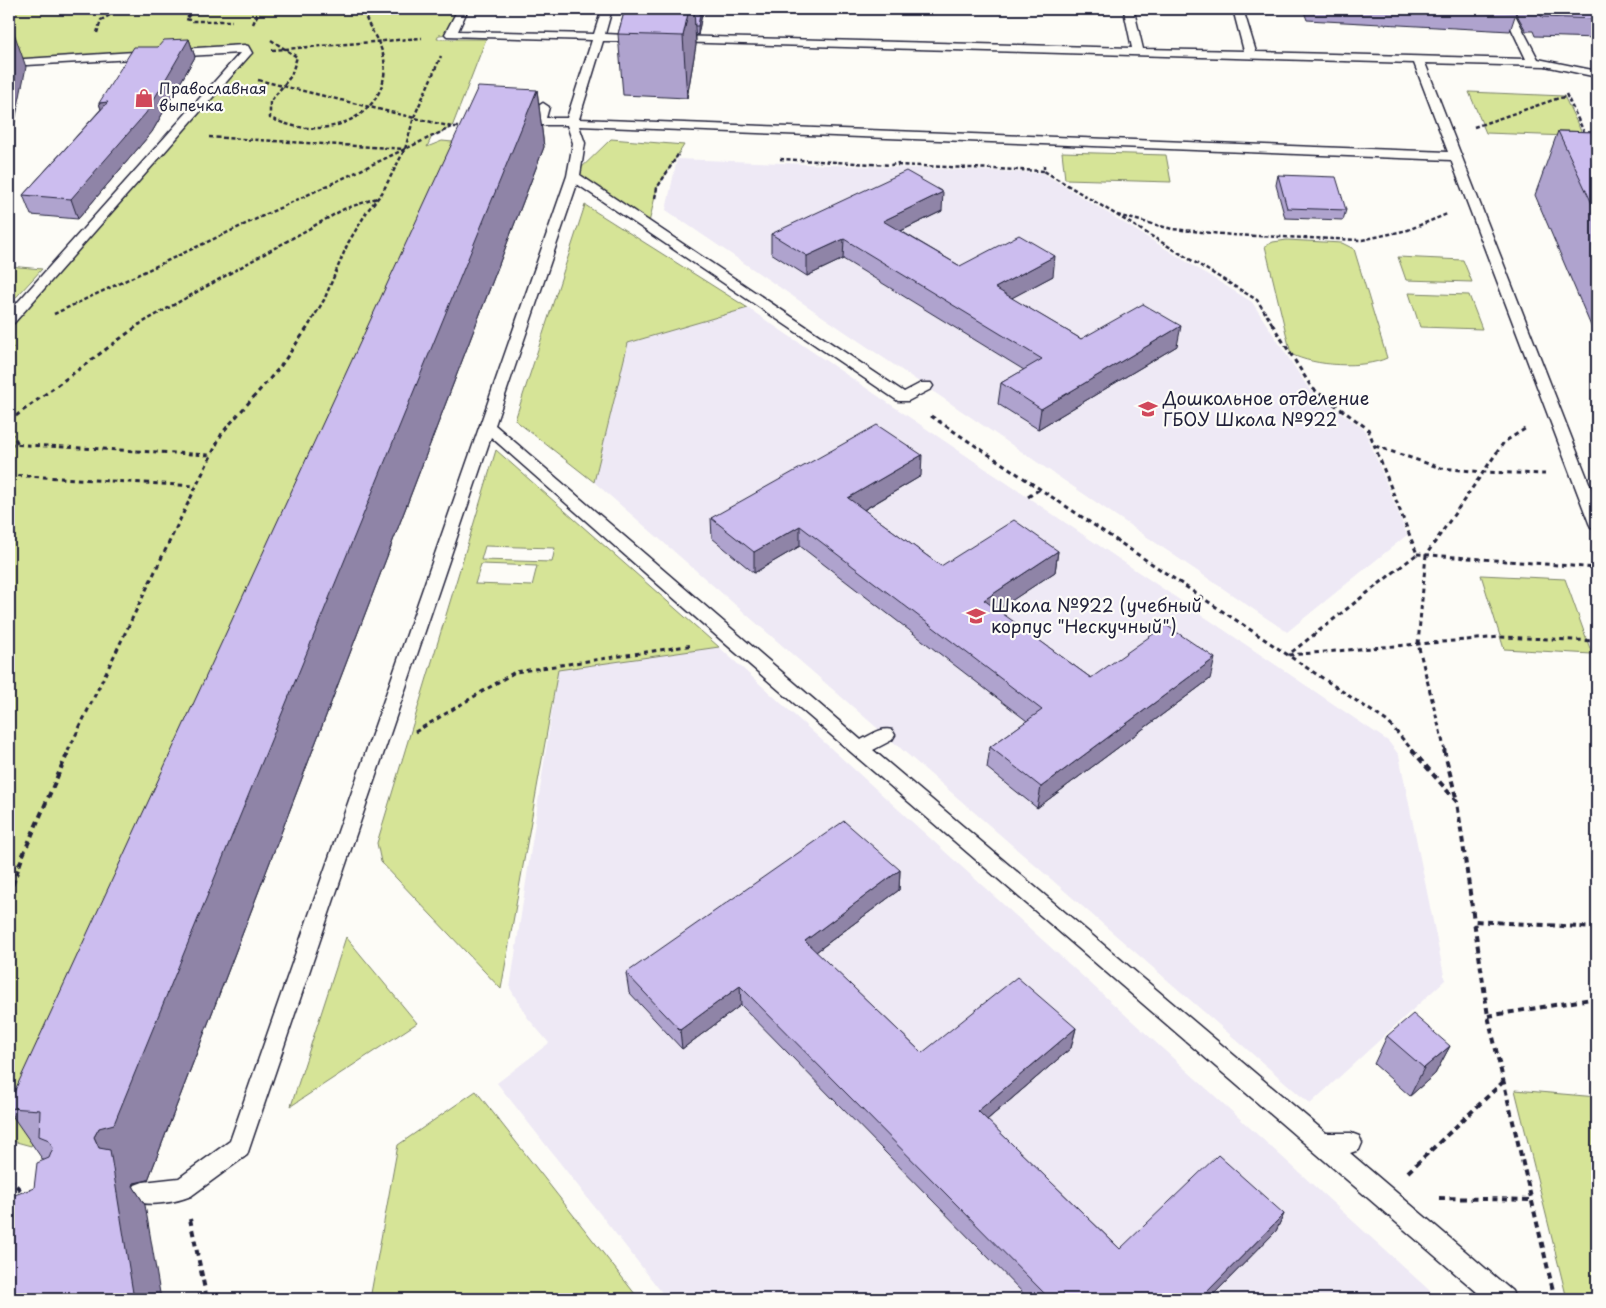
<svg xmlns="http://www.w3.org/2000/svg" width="1606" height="1308" font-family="'Playpen Sans',sans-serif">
  <rect width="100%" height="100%" fill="#fdfcf7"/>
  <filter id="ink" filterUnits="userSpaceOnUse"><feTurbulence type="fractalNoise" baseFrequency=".02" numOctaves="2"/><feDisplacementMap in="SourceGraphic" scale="10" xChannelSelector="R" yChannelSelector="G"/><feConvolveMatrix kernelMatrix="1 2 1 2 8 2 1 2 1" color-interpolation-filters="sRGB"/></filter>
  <g filter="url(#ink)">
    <path fill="#eee9f5" d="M677 159 1043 173 1252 302 1309 389 1365 430 1407 535 1287 632 666 210Z
      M748 308 1388 741 1399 755 1445 980 1310 1104 594 482 628 343Z
      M719 647 1439 1299H667L497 1083 549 1043 527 1017 510 988 558 670Z"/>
    <path fill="#d6e497" stroke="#7c8369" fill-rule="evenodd" d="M9 9H463L451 34 439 35 437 39H486L452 127 432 136 427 147 442 141 474 144 31 1146 9 1140V322L228 79 246 53 9 60Z
      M1469 92 1564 96 1597 164 1568 136 1486 133Z
      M611 139 684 145 657 188 648 227 573 176Z
      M1062 152 1166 155 1171 182 1065 179Z
      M585 205 748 308 628 343 594 482 515 420Z
      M1287 240 1342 243 1354 249 1387 358C1363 369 1314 366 1291 354L1265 246 1273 242Z
      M1398 257 1463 260 1472 282 1406 280Z
      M9 266 42 269 9 305Z
      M1409 293 1469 295 1482 329 1420 327Z
      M496 450 719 647 558 670 501 989 381 862 377 843ZM485 546 555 548 552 562 481 560ZM481 564 537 566 532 586 475 584Z
      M1481 575 1565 579 1592 654 1504 649Z
      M346 937 417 1023 291 1106Z
      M1515 1090 1597 1097V1299H1567Z
      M476 1091 639 1299H370L398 1145Z"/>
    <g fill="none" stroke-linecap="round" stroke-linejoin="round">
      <g stroke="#22223b" stroke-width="3">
        <path id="service" d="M458 9H468L458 31 594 34 602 9H612L605 34 645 36 647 38 645 40 641 41H603L579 119 1448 152 1414 63 672 42 666 39 672 36 1132 48 1124 11 1125 9H1133L1134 11 1143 49 1244 51 1233 9H1243L1256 52 1526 59 1502 9H1512L1538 59 1597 71V77L1545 66 1425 63 1597 503V528L1591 527 1589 523 1451 160 579 126 585 143 580 175 904 392 921 383H931L933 386 931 389 908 401H898L577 184 495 425 861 740C871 735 881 727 892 730L895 735 892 740 873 750 1326 1133H1351L1359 1136 1362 1143 1359 1150 1350 1153 1512 1291 1515 1299H1485L728 646 491 437 247 1155 191 1196C176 1202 150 1207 135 1201L131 1193 135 1185 143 1182 179 1178 230 1141 567 176 573 143 567 125H539L533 121 537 107 543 103 549 107 546 118H567L592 40 447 36 445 34Z
          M244 45 248 46 252 53 250 55 14 323 9 324V312L240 53 9 66V60Z"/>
      </g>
      <path stroke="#22223b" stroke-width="2.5" stroke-dasharray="4 2.5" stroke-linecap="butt" d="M194 9 186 19 193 21H232
        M253 24 260 9
        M97 33 101 20 121 9
        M271 40 297 57 291 76 270 102V118C282 123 294 127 307 128 349 131 390 104 384 59 381 41 367 27 363 9
        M272 50 422 38
        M258 80 452 127H464
        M1566 94 1585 134
        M1474 127 1559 98 1568 97
        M209 137 405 149
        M780 159 891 165 899 163
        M897 165 1044 171
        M1044 165V171L1257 300 1273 325
        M655 198 657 188 679 153
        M1117 215 1172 229 1232 235 1362 240 1408 230 1447 214
        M54 314 452 127
        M138 325 344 209 377 198
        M309 325 324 300 348 243 368 210 382 193 405 149 414 117 441 56"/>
      <path stroke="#22223b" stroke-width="3" stroke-dasharray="4.5 4" stroke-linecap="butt" d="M1272 324 1312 388 1368 429 1417 554 1288 655
        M9 355 13 347
        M931 416 1388 722 1413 751
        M9 421 140 324
        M9 434 14 436 18 444
        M9 444 211 455
        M1375 446 1441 468 1483 472 1545 474
        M9 475 196 486
        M1028 497 1040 489
        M1417 554 1597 568
        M1289 655 1501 637 1597 641
        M415 732 515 672 693 645
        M68 751 222 433 280 367 310 324
        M1445 751 1418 644 1426 555 1504 442 1528 427"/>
      <path stroke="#22223b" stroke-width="4" stroke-dasharray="6 4.5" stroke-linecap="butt" d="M1412 750 1457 802 1474 921
        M1444 750 1457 801
        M9 867 16 865
        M9 872 18 865
        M9 895 23 855 69 750
        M1488 1016 1597 998
        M1408 1172 1503 1082
        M9 1178 24 1194
        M1439 1198 1531 1200
        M190 1219 207 1299
        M1555 1299 1488 1016 1474 921 1597 928"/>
      <use href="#service" fill="#fdfcf7" fill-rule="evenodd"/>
    </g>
    <path fill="#afa3ce" stroke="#22223b" d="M491 9H552L551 12 491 10Z
      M625 9H703L698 35H696V45L687 98 623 95 618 34Z
      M1303 9H1597V38L1535 36 1533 31H1526L1516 13 1510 31 1307 20Z
      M189 39 195 57 152 132 78 219 31 215 23 195 101 109 99 103Z
      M537 90 544 147 148 1180 134 1183 133 1186 145 1205 43 1160 9 1111V1103Z
      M1558 131 1597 132V340L1535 195Z
      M1278 175 1346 210 1343 220 1285 218 1276 185Z
      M942 211 901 231 960 266 1053 276 1011 298 1081 339 1177 346 1038 429 998 404 1001 383 1024 370 843 259 807 276 771 253V234Z
      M921 476 864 510 941 566 1058 551 1055 572 997 610 1091 678 1210 679 1037 808 987 768 990 747 1027 721 800 546 754 573 712 538 711 518Z
      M900 870 899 890 816 952 922 1053 1076 1028 1071 1048 987 1120 1120 1249 1284 1214 1276 1231 1209 1299H1029L741 1005 682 1049 629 992 626 973Z
      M1387 1036 1450 1046 1435 1074 1410 1096 1374 1064Z"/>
    <path fill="#8f84a7" stroke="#22223b" d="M689 9H694L696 45 687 98 683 36Z
      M701 9H703L698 35V26Z
      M13 30 26 67 13 131 9 132V49Z
      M189 39 195 57 152 132 78 219 71 199Z
      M537 90 544 147 148 1180 134 1183 133 1186 145 1205 161 1299H134L99 1148 94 1137 99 1128Z
      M108 102 105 122 99 103Z
      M943 192 942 211 882 240 883 221Z
      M844 239 843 259 807 276V256Z
      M1055 256 1053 276 993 308 995 288Z
      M1181 326 1177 346 1038 429 1041 409Z
      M922 455 921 476 848 519V498Z
      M800 526V546L754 573V552Z
      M1058 551 1055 572 981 621 984 600Z
      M1215 658 1210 679 1037 808 1041 787Z
      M900 870 899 890 805 960V941Z
      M740 986 741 1005 682 1049 680 1030Z
      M1076 1028 1071 1048 975 1130 978 1111Z
      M1450 1046 1435 1074 1410 1096 1424 1068Z
      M1284 1214 1276 1231 1209 1299H1200Z"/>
    <path fill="#ccbdef" stroke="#22223b" d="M625 9H689L683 36 618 34Z
      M694 9H701L698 26H695Z
      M1448 9H1515L1516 12Z
      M1530 9H1597V19L1542 17 1539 13 1532 12Z
      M13 30 9 49V31Z
      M189 39 146 113 71 199 23 195 108 102 99 103 134 47H158L164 40Z
      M478 87 537 90 114 1124 99 1128 94 1137 99 1148 110 1150 134 1299H9V1197L34 1188 37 1163 49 1158 53 1148 49 1140 39 1136 40 1110 9 1108V1103Z
      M1558 131 1597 132V214Z
      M906 171 943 192 883 221 960 266 1019 235 1055 256 995 288 1081 339 1143 304 1181 326 1041 409 1001 383 1042 359 844 239 807 256 771 234Z
      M1278 175 1336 177 1346 210 1287 208Z
      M877 425 922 455 848 498 941 566 1014 520 1058 551 984 600 1091 678 1166 625 1215 658 1041 787 990 747 1042 710 800 526 754 552 711 518Z
      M844 821 900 870 805 941 922 1053 1017 977 1076 1028 978 1111 1120 1249 1218 1155 1284 1214 1200 1299H1050L740 986 680 1030 626 973Z
      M1413 1014 1450 1046 1424 1068 1387 1036Z"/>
  </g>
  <defs>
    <g id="shop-bare" transform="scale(1.5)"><path d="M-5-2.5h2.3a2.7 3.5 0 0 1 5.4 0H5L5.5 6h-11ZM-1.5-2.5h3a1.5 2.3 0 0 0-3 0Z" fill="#d1495b" stroke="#fdfcf7" stroke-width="2.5" paint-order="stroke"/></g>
    <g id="school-bare" transform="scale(1.5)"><path d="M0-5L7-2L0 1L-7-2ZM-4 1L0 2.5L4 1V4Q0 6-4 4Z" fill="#d1495b" stroke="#fdfcf7" stroke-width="2.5" paint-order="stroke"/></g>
  </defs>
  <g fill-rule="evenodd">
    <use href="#shop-bare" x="144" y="98"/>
    <use href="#school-bare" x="1148" y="409"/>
    <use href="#school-bare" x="976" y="616"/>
  </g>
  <g text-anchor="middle" stroke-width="4.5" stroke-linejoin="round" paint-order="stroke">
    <g font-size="15" fill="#22223b" stroke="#fdfcf7" text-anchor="start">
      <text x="159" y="94">Православная<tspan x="159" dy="17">выпечка</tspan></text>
    </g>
    <g font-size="18" fill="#22223b" stroke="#fdfcf7" text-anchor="start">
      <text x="1163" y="405">Дошкольное отделение<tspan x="1163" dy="21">ГБОУ Школа №922</tspan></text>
      <text x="991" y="612">Школа №922 (учебный<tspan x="991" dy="21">корпус "Нескучный")</tspan></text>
    </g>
  </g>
  <rect width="1606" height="1308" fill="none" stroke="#fdfcf7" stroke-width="30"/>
  <rect x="15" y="15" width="1576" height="1278" fill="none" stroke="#22223b" stroke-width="2" filter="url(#ink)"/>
</svg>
